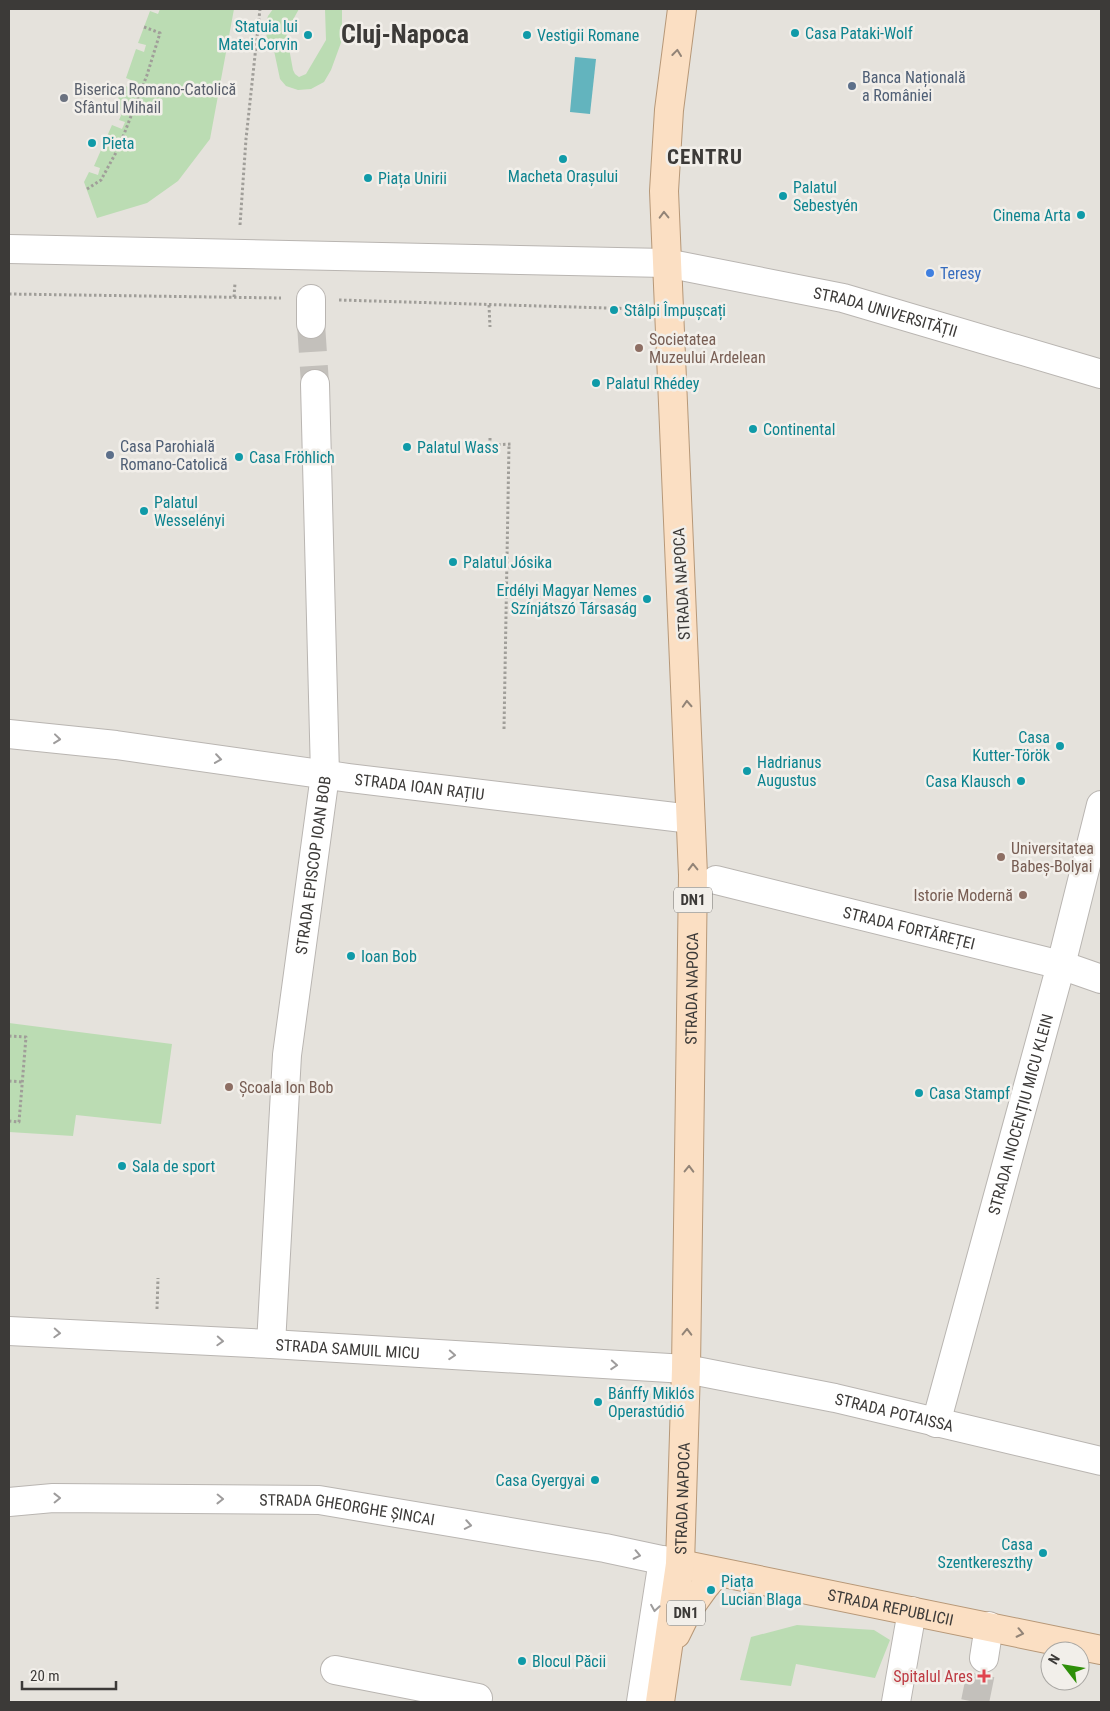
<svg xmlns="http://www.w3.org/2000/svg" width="1110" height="1711" font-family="'Roboto Condensed',sans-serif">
  <rect width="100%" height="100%" fill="#e5e2dc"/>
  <path fill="#bbdcb3" d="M160 9H234L210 139 178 181 147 203 97 218 84 182 89 172 98 175 100 168 94 166 112 125 122 129 125 122 119 120 123 111 115 108 123 85 130 88 133 81 126 78 136 49 144 52 146 45 138 43 150 11 158 14Z
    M273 9H299L286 32 293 70 295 74 299 77 306 74 326 40 325 9H342V40L331 70 324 82 311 89 298 90 286 86 280 79 273 46 267 38 265 27 268 16Z
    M9 1023 172 1044 161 1124 76 1115 73 1136 9 1132Z
    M797 1625 874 1630 890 1640 875 1678 796 1664 791 1686 740 1680 751 1637Z"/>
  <path fill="#63b4be" d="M575 57 596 59 590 114 570 112Z"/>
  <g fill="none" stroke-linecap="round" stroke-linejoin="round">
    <path stroke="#c3c0bb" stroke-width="28" stroke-dasharray="28 14" stroke-linecap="butt" d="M311 324 315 384
      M975 1702 984 1658"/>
    <g stroke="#b9b5b1" stroke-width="30">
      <g id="minor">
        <path id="s1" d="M9 249 666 263 843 298 1101 374"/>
        <path d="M311 324V299"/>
        <path id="s2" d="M9 734 116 745 349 778 683 818"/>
        <path id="s3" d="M716 880 1061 965 1101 979"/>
        <path id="s4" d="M9 1331 271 1344 686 1369 835 1398 1101 1461"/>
        <path id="s5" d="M271 1344 287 1055 325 775 315 384"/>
        <path id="s6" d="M936 1423 1061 965 1101 805"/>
        <path id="s7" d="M9 1502 53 1498 319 1500 605 1548 680 1564"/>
        <path d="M984 1658 989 1626"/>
        <path d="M335 1670 478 1698 477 1702"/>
        <path d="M641 1702 663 1560"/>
        <path d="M896 1702 912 1611"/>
      </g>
    </g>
    <g stroke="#b79878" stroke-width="30">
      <g id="major">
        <path id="s8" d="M680 1564 1101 1650"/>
        <path d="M676 1634C686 1611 700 1591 717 1572"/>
        <path id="s9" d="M660 1702 680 1564 686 1369 693 875 664 191 669 110 682 9"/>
      </g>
    </g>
    <path stroke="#a09e99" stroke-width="3" stroke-dasharray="2.5 2.5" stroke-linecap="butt" d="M87 189 101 180 119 147 147 75 160 33 144 27
      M240 225 246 139 260 9
      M9 294 281 298
      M234 297 235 283
      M339 300 640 309
      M718 304 719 314
      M489 305 490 327
      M490 438V445L512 444
      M504 729 509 444
      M9 1036 26 1037 19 1122 9 1121
      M9 1081 23 1082
      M157 1309 158 1278"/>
    <use href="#minor" stroke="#fff" stroke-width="28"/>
    <use href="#major" stroke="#fbdfc3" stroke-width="28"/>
  </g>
  <defs><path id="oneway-chevron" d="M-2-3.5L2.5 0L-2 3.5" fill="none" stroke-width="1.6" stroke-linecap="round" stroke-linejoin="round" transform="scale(1.25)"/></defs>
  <g stroke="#928477">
    <use href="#oneway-chevron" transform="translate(677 53) rotate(-83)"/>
    <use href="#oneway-chevron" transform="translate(664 215) rotate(-91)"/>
    <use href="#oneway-chevron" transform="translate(687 704) rotate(-93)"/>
    <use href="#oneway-chevron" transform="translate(693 867) rotate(-91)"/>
    <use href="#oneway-chevron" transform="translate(689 1169) rotate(-89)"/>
    <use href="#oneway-chevron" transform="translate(687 1332) rotate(-89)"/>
    <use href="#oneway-chevron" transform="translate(1020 1633) rotate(12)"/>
  </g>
  <g stroke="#9e9c9c">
    <use href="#oneway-chevron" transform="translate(57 739) rotate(6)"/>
    <use href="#oneway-chevron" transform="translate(218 759) rotate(8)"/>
    <use href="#oneway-chevron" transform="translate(57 1333) rotate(3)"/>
    <use href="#oneway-chevron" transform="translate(220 1341) rotate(3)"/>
    <use href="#oneway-chevron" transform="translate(452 1355) rotate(4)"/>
    <use href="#oneway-chevron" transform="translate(614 1365) rotate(4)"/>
    <use href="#oneway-chevron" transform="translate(57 1498) rotate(-1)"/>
    <use href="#oneway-chevron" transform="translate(220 1499) rotate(1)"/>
    <use href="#oneway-chevron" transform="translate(468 1525) rotate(10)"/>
    <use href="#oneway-chevron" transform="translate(637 1555) rotate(12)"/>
    <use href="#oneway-chevron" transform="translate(655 1608) rotate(99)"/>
  </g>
  <g fill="#0f9aa8" stroke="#f2efea" stroke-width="2">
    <circle cx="795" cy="33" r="5"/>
    <circle cx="308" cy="35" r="5"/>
    <circle cx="527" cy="35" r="5"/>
    <circle cx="92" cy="143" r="5"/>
    <circle cx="563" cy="159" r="5"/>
    <circle cx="368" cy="178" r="5"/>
    <circle cx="783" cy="196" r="5"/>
    <circle cx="1081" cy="215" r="5"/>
    <circle cx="614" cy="310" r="5"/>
    <circle cx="596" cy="383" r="5"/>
    <circle cx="753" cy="429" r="5"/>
    <circle cx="407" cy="447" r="5"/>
    <circle cx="239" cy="457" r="5"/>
    <circle cx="144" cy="511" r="5"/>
    <circle cx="453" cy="562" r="5"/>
    <circle cx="647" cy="599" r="5"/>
    <circle cx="1060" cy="746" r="5"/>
    <circle cx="747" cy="771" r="5"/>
    <circle cx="1021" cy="781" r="5"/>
    <circle cx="351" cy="956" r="5"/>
    <circle cx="919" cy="1093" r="5"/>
    <circle cx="122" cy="1166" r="5"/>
    <circle cx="598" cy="1402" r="5"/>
    <circle cx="595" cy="1480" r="5"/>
    <circle cx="1043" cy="1553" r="5"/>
    <circle cx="711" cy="1590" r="5"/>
    <circle cx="522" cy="1661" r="5"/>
  </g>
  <g fill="#5c6f8a" stroke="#f2efea" stroke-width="2">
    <circle cx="852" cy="86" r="5"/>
    <circle cx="110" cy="455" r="5"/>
  </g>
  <circle fill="#6b7280" stroke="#f2efea" stroke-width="2" cx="64" cy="98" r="5"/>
  <circle fill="#3f7fe0" stroke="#f2efea" stroke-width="2" cx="930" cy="273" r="5"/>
  <g fill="#8d6e63" stroke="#f2efea" stroke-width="2">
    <circle cx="639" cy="348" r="5"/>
    <circle cx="1001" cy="857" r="5"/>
    <circle cx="1023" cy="895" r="5"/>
    <circle cx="229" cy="1087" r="5"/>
  </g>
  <path fill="#e0444e" stroke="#f2efea" stroke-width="2" d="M981.5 1668.5h5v5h5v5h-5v5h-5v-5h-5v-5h5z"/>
  <g text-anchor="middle" stroke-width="5" stroke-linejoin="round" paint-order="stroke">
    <g fill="#f2efea" stroke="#73706d" stroke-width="1">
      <rect x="674" y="887.5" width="38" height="25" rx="4"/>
      <rect x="667" y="1600.5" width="38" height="25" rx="4"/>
    </g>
    <g font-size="15" font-weight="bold" fill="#3c3a38">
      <text x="693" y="905">DN1</text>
      <text x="686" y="1618">DN1</text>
    </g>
    <g font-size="16" fill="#0d838f" stroke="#f2efea" text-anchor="start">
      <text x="298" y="32" text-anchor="end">Statuia lui<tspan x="298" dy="18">Matei Corvin</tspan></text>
      <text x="805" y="39">Casa Pataki-Wolf</text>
      <text x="537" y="41">Vestigii Romane</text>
      <text x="102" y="149">Pieta</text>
      <text x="563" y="182" text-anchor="middle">Macheta Orașului</text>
      <text x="378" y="184">Piața Unirii</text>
      <text x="793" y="193">Palatul<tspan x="793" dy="18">Sebestyén</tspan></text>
      <text x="1071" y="221" text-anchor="end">Cinema Arta</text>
      <text x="624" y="316">Stâlpi Împușcați</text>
      <text x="606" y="389">Palatul Rhédey</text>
      <text x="763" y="435">Continental</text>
      <text x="417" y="453">Palatul Wass</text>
      <text x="249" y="463">Casa Fröhlich</text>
      <text x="154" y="508">Palatul<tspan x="154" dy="18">Wesselényi</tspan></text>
      <text x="463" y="568">Palatul Jósika</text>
      <text x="637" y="596" text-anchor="end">Erdélyi Magyar Nemes<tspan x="637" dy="18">Színjátszó Társaság</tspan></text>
      <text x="1050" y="743" text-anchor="end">Casa<tspan x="1050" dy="18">Kutter-Török</tspan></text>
      <text x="757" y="768">Hadrianus<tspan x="757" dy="18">Augustus</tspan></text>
      <text x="1011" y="787" text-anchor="end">Casa Klausch</text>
      <text x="361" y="962">Ioan Bob</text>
      <text x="929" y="1099">Casa Stampf</text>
      <text x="132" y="1172">Sala de sport</text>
      <text x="608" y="1399">Bánffy Miklós<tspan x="608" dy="18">Operastúdió</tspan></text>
      <text x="585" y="1486" text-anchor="end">Casa Gyergyai</text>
      <text x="1033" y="1550" text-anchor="end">Casa<tspan x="1033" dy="18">Szentkereszthy</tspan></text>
      <text x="721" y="1587">Piața<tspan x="721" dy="18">Lucian Blaga</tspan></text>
      <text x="532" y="1667">Blocul Păcii</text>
    </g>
    <g font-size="16" fill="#4e5e75" stroke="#f2efea" text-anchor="start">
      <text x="862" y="83">Banca Națională<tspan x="862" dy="18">a României</tspan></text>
      <text x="120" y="452">Casa Parohială<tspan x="120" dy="18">Romano-Catolică</tspan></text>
    </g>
    <g font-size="16" fill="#5b616d" stroke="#f2efea" text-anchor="start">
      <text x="74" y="95">Biserica Romano-Catolică<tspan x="74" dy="18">Sfântul Mihail</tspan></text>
    </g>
    <g font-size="16" fill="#366cbe" stroke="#f2efea" text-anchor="start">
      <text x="940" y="279">Teresy</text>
    </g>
    <g font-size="16" fill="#3c3a38" stroke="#f2efea">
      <text dy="6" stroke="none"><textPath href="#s1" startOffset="882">STRADA UNIVERSITĂȚII</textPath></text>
      <text transform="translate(681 584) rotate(-93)" y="6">STRADA NAPOCA</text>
      <text dy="6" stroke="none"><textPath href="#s2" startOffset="414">STRADA IOAN RAȚIU</textPath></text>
      <text dy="6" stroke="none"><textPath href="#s5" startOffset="481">STRADA EPISCOP IOAN BOB</textPath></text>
      <text dy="6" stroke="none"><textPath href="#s3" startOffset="199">STRADA FORTĂREȚEI</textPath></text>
      <text dy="6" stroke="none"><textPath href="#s9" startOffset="715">STRADA NAPOCA</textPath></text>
      <text dy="6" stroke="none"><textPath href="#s6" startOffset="320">STRADA INOCENȚIU MICU KLEIN</textPath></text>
      <text dy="6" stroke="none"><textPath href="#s4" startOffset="339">STRADA SAMUIL MICU</textPath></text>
      <text dy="6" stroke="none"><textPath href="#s4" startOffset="891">STRADA POTAISSA</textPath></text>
      <text dy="6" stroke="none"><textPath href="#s9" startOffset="205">STRADA NAPOCA</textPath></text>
      <text dy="6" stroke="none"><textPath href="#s7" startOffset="339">STRADA GHEORGHE ȘINCAI</textPath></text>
      <text dy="6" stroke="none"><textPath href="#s8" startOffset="215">STRADA REPUBLICII</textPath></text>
    </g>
    <g font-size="16" fill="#785e54" stroke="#f2efea" text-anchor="start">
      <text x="649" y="345">Societatea<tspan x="649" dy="18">Muzeului Ardelean</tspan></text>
      <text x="1011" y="854">Universitatea<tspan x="1011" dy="18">Babeș-Bolyai</tspan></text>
      <text x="1013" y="901" text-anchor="end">Istorie Modernă</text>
      <text x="239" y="1093">Școala Ion Bob</text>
    </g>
    <g font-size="16" fill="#be3a42" stroke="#f2efea" text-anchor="end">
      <text x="973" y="1682">Spitalul Ares</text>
    </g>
    <g font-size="21" font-weight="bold" letter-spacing="1" fill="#3c3a38" stroke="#f2efea">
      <text x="705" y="164">CENTRU</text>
    </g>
    <g font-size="26" font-weight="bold" fill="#3c3a38" stroke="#f2efea">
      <text x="405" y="43">Cluj-Napoca</text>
    </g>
  </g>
  <rect width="1110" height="1711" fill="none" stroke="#3c3a38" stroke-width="20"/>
  <g transform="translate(1065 1666) rotate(301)"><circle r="24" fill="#f2efea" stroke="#a9a7a3"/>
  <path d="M0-4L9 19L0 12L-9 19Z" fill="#2e8f09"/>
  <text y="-8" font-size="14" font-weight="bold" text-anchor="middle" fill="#3c3a38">N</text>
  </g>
  <path d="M22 1681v8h94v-8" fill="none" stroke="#3c3a38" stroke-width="2.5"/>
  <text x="30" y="1681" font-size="15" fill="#3c3a38" stroke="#f2efea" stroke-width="4" paint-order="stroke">20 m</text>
</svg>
